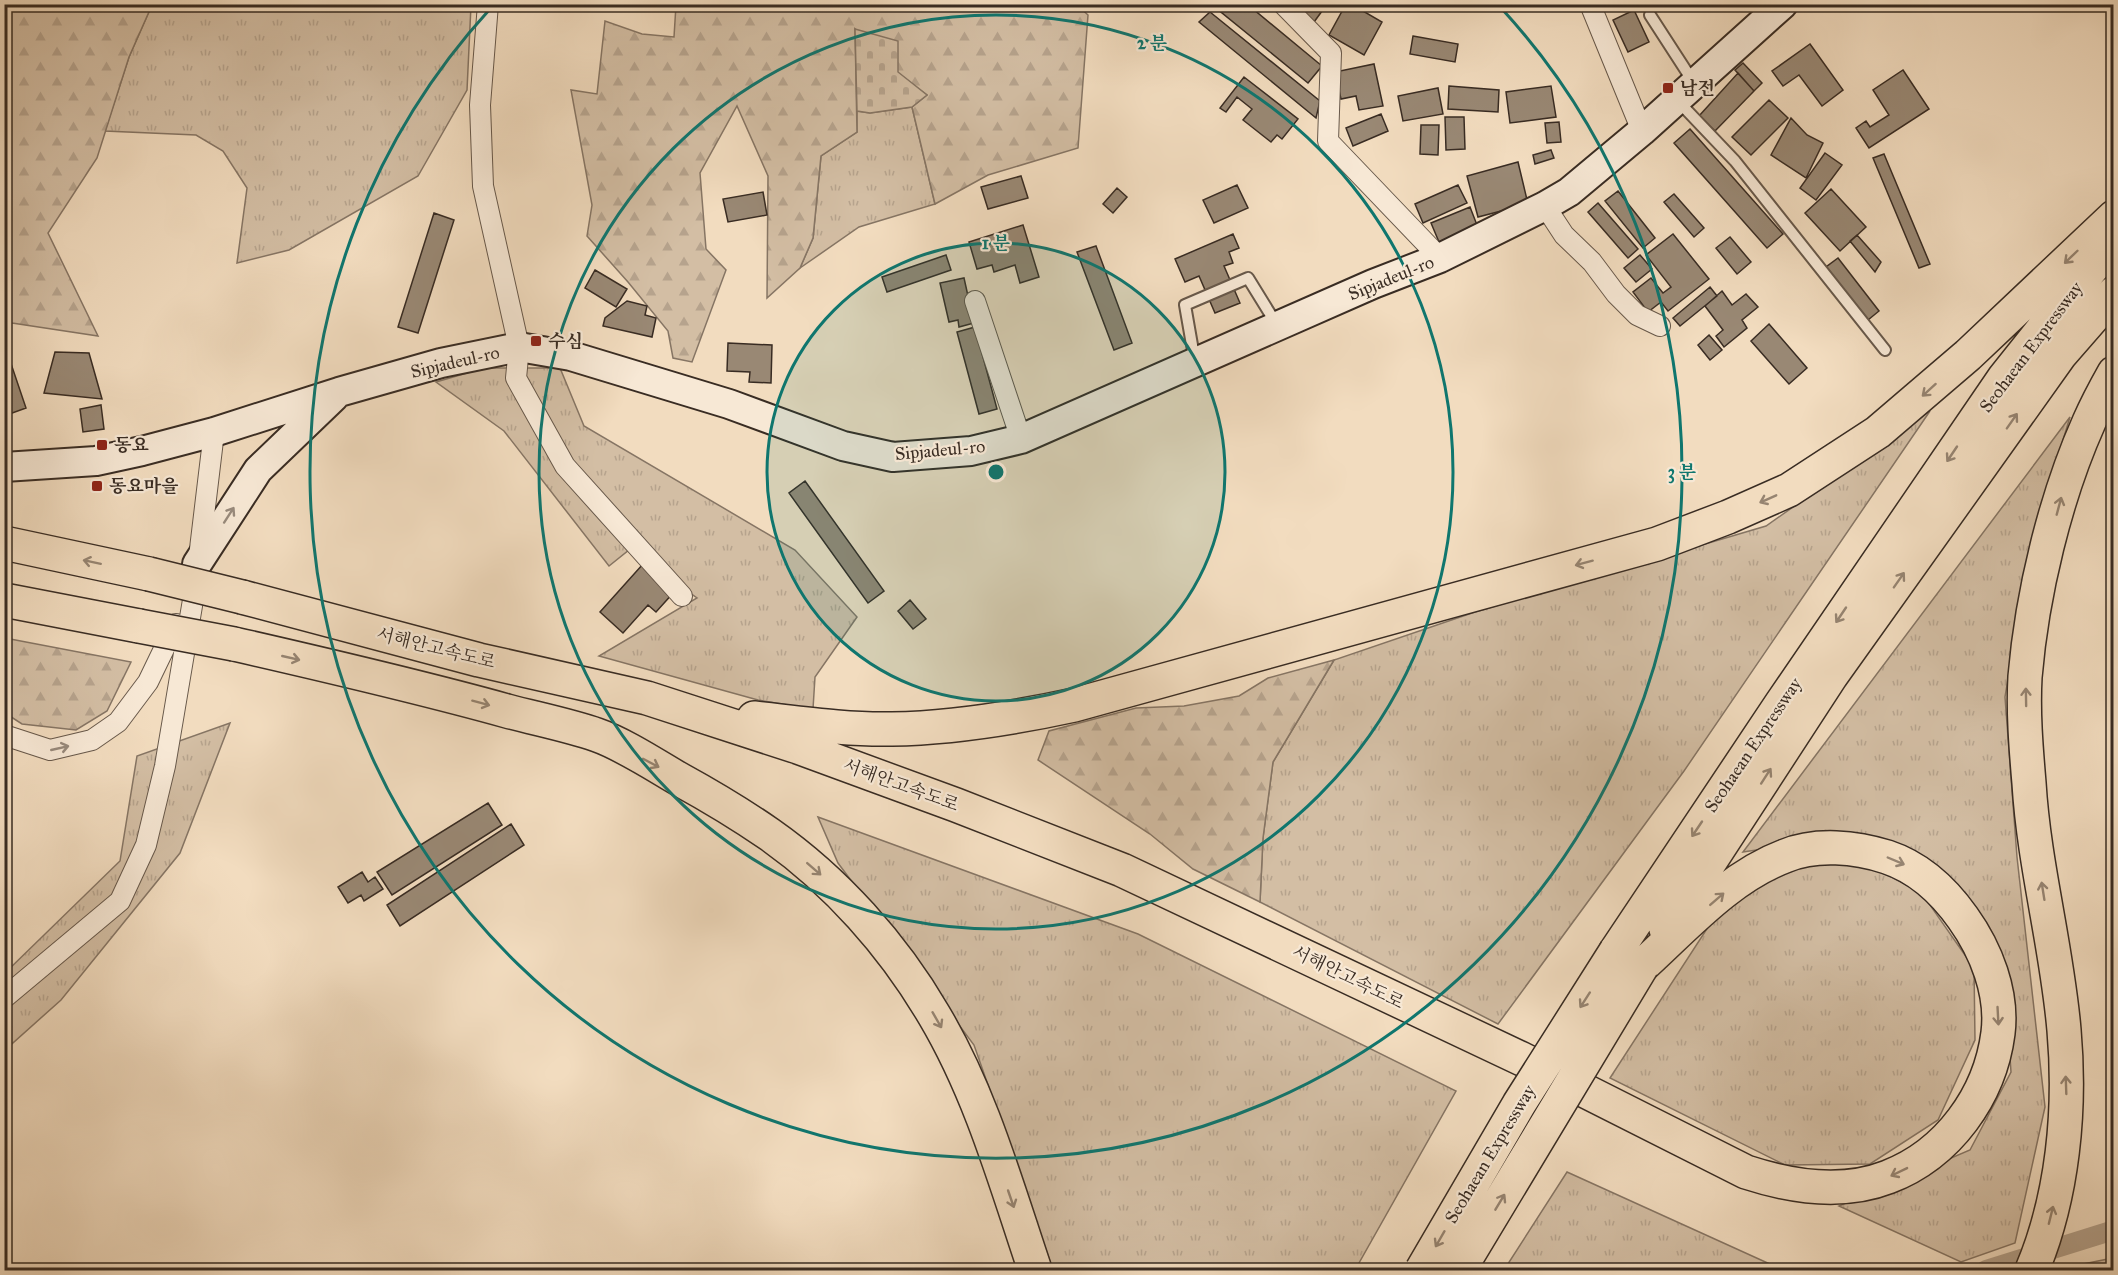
<svg xmlns="http://www.w3.org/2000/svg" width="2118" height="1275" font-family="'IM FELL Great Primer','Noto Serif KR',serif">
  <defs>
    <pattern id="grass-tufts" width="24" height="20" patternUnits="userSpaceOnUse" patternTransform="scale(1.5)"><rect width="24" height="20" fill="#d3bea4"/><path d="M3 7l-1-3M5 7V3M7 7l1-3M15 17l-1-3M17 17v-4M19 17l1-3" fill="none" stroke="#b6a38d"/></pattern>
    <pattern id="forest-firs" width="22" height="20" patternUnits="userSpaceOnUse" patternTransform="scale(1.5)"><rect width="22" height="20" fill="#d3bea4"/><path d="M5 1l3.5 6h-7zM16 11l3.5 6h-7z" fill="#b6a38d"/></pattern>
    <pattern id="cemetery-stones" width="16" height="16" patternUnits="userSpaceOnUse" patternTransform="scale(1.5)"><rect width="16" height="16" fill="#d3bea4"/><path d="M2 7V4a2 2 0 0 1 4 0v3zM10 15v-3a2 2 0 0 1 4 0v3z" fill="#b6a38d"/></pattern>
  </defs>
  <rect width="100%" height="100%" fill="#f2dcbf"/>
  <filter id="stains"><feTurbulence type="fractalNoise" baseFrequency=".00333" numOctaves="4"/><feColorMatrix values="0 0 0 0 .2 0 0 0 0 .09 0 0 0 0 .02 0 0 0 .5 -.17"/></filter>
  <radialGradient id="worn" r=".72"><stop offset=".6" stop-color="#630" stop-opacity="0"/><stop offset="1" stop-color="#630" stop-opacity=".3"/></radialGradient>
  <path fill="url(#grass-tufts)" stroke="#867564" stroke-width="1.5" d="M152 5H471L467 90 418 176 289 250 237 263 247 188 223 151 196 135 105 131 129 57Z
    M912 107 935 204 859 227 800 268 813 238 821 156 857 132V111L870 113Z
    M484 368H560L584 426 795 550 857 617 815 677 813 709 758 700 599 656 697 598 629 550 609 566 504 431 436 382Z
    M1930 411 1684 771 1498 1024 1260 902 1263 838 1273 762 1334 660 1475 612 1766 526Z
    M2070 417 2028 556 2005 697 2017 857 2045 1107 2015 1243 1961 1262 1839 1206 1970 1150 2011 1072 2003 956 1945 874 1859 835 1743 852Z
    M230 723 180 853 61 1000 5 1050V973L120 861 137 756Z
    M818 817 1138 934 1456 1091 1355 1270H1053L974 1045 838 863Z
    M1833 848 1921 892 1974 968 1975 1040 1938 1120 1870 1164 1785 1165 1610 1078 1710 924 1765 880Z
    M1567 1172 1783 1270H1504Z
    M2113 1258V1270H2058V1269Z"/>
  <path fill="url(#forest-firs)" stroke="#867564" stroke-width="1.5" d="M5 4 152 5 129 57 97 158 48 233 98 336 12 323 5 320Z
    M1076 4 1088 15 1078 148 988 175 935 204 912 107 927 95 898 73 855 29 857 132 821 156 813 238 800 268 767 298 768 176 737 106 700 173 706 249 726 270 692 362 673 358 668 331 628 282 587 236 592 205 571 90 597 94 605 21 642 34 674 37 676 5Z
    M5 638 131 662 107 711 76 730 22 724 5 713Z
    M1334 660 1273 762 1263 838 1260 902 1193 869 1150 834 1038 760 1049 731 1136 708 1184 706 1239 696 1268 678Z"/>
  <path fill="url(#cemetery-stones)" stroke="#867564" stroke-width="1.5" d="M855 29 898 41V72L927 95 912 107 870 113 857 111Z"/>
  <g fill="none" stroke-linecap="round" stroke-linejoin="round">
    <path stroke="#b3a08a" stroke-width="20" d="M1986 1270 2114 1230"/>
  </g>
  <path fill="#998874" stroke="#392c23" stroke-width="1.5" d="M1219 4H1247L1322 66 1308 83 1216 8Z
    M1306 4H1338L1325 7 1314 22 1301 9Z
    M1346 4H1351L1382 22 1364 55 1329 35Z
    M1634 10 1649 42 1628 52 1613 20Z
    M1210 12 1320 101 1316 118 1199 22Z
    M1413 36 1458 44 1455 62 1410 54Z
    M1810 44 1843 90 1822 106 1799 75 1783 86 1772 71Z
    M1743 63 1762 83 1754 91 1735 70Z
    M1374 64 1383 106 1359 110 1356 96 1341 99 1335 72Z
    M1903 70 1929 109 1869 148 1856 128 1866 121 1870 127 1889 115 1873 90Z
    M1738 73 1754 91 1715 131 1699 116Z
    M1244 77 1298 119 1282 139 1277 135 1271 142 1243 120 1252 109 1237 97 1226 112 1220 108Z
    M1449 86 1499 90 1498 112 1448 109Z
    M1551 86 1556 117 1510 123 1506 92Z
    M1438 88 1443 114 1403 121 1398 96Z
    M1769 100 1788 118 1751 155 1732 137Z
    M1381 114 1388 131 1353 146 1346 128Z
    M1445 117H1464L1465 149 1446 150Z
    M1791 118 1807 135 1823 143 1806 178 1771 155Z
    M1559 122 1561 142 1547 143 1545 123Z
    M1421 125H1439L1438 155 1420 154Z
    M1690 129 1783 234 1767 248 1674 143Z
    M1551 150 1554 158 1535 164 1533 155Z
    M1825 153 1842 165 1816 200 1800 188Z
    M1884 154 1930 264 1919 268 1873 158Z
    M1518 162 1528 204 1478 217 1467 176Z
    M1021 176 1028 198 988 209 981 187Z
    M1237 185 1248 208 1214 223 1203 200Z
    M1458 185 1467 203 1423 223 1415 204Z
    M1117 188 1127 197 1113 213 1103 204Z
    M1831 189 1866 227 1840 251 1805 213Z
    M1618 191 1655 238 1643 248 1605 201Z
    M763 192 767 215 728 222 723 199Z
    M1674 194 1704 228 1694 237 1664 202Z
    M1598 203 1638 249 1628 258 1588 212Z
    M1470 207 1477 225 1439 242 1431 223Z
    M434 213 454 220 418 333 398 327Z
    M1023 225 1039 277 1020 283 1015 265 994 272 992 265 977 269 969 242Z
    M1233 234 1239 248 1229 252 1233 263 1224 266 1240 303 1215 313 1199 276 1185 282 1175 259Z
    M1673 234 1709 279 1668 311 1661 302 1648 312 1633 292 1651 278 1663 293 1671 287 1646 255Z
    M1857 235 1881 262 1875 272 1850 241Z
    M1730 237 1751 262 1737 274 1716 248Z
    M1096 246 1132 343 1114 350 1077 252Z
    M946 255 951 270 887 292 882 277Z
    M1640 255 1652 269 1636 282 1624 268Z
    M1838 258 1879 311 1868 320 1826 267Z
    M595 270 627 289 616 307 585 288Z
    M964 278 974 323 959 327 958 320 949 322 940 283Z
    M1710 287 1717 296 1680 326 1673 318Z
    M1722 291 1732 305 1746 294 1758 307 1742 320 1747 328 1724 347 1716 336 1723 330 1705 306Z
    M627 301 647 306 645 315 656 318 652 337 603 326 605 318Z
    M1769 324 1807 368 1789 384 1751 341Z
    M975 327 997 409 979 414 957 332Z
    M1709 335 1722 350 1710 360 1698 345Z
    M728 343 772 345 771 383 749 382 750 372 727 371Z
    M5 346 26 408 4 416V347Z
    M55 352 89 353 102 399 44 393Z
    M101 405 104 429 83 432 80 409Z
    M805 481 884 591 868 603 789 493Z
    M643 564 674 592 656 612 648 605 623 633 600 612Z
    M910 600 926 619 913 629 898 611Z
    M488 803 502 825 392 895 377 872Z
    M511 824 524 845 400 926 387 905Z
    M362 872 368 882 375 877 383 889 364 901 361 895 348 903 338 887Z"/>
  <g fill="none" stroke-linecap="round" stroke-linejoin="round">
    <g stroke="#67584a" stroke-width="14">
      <path id="lane" d="M1650 15 1694 83
        M1677 100 1735 161 1885 350
        M1195 362 1185 305 1248 278 1277 325"/>
    </g>
    <g stroke="#67584a" stroke-width="22">
      <path id="street" d="M488 4 480 105 483 186 519 347 516 378 565 466 682 596
        M1283 4 1331 53 1328 141 1440 258
        M1590 4 1642 131
        M1545 206 1564 235 1592 262 1616 294 1637 315 1660 326
        M975 301 1021 439
        M4 735 50 750 92 740 118 722 148 682 176 624
        M4 998 120 901 146 845 165 766 174 713 196 582 214 432"/>
    </g>
    <g stroke="#392c23" stroke-width="32">
      <path id="secondary" d="M4 467 96 461 142 451 214 432 339 392 441 363 519 347 571 356 729 404 843 446 893 457 971 451 1021 439 1373 284 1440 258 1545 206 1569 192 1642 131 1783 4
        M197 564 258 470 334 397"/>
    </g>
    <g stroke="#392c23" stroke-width="36">
      <path id="highway" d="M4 543 149 574
        M242 597 479 660 647 698 798 747 956 805 1122 870 1522 1059 1746 1172C1792 1187 1842 1195 1888 1177 1948 1154 1990 1096 1998 1033 2003 993 1986 950 1963 918 1944 891 1920 868 1887 857 1856 847 1816 843 1785 856 1729 877 1686 926 1642 966
        M4 600 139 626
        M234 644C326 665 417 686 507 711 537 719 568 725 597 735 623 744 655 765 679 779 710 796 740 814 769 834 836 881 893 945 934 1015 981 1094 1006 1184 1035 1270
        M754 718C800 723 846 730 892 729 953 728 1014 718 1074 705L1657 544 1728 517 1789 490 1878 432 1968 355 2114 217
        M1666 929 1831 676 2060 355 2114 293
        M1616 951 1781 704 2004 378 2114 240
        M2032 1270C2063 1196 2071 1110 2064 1030 2057 947 2034 866 2029 783 2026 748 2023 712 2025 677 2032 594 2055 498 2089 422 2096 406 2105 389 2114 373"/>
    </g>
    <use href="#lane" stroke="#f7e8d5" stroke-width="10"/>
    <use href="#street" stroke="#f7e8d5" stroke-width="20"/>
    <use href="#secondary" stroke="#f7e8d5" stroke-width="28"/>
    <use href="#highway" stroke="#f2dcbf" stroke-width="33"/>
    <g stroke="#392c23" stroke-width="36" stroke-linecap="butt">
      <path id="highway-bridge" d="M149 574 242 597
        M139 626 234 644
        M1422 1270 1519 1104 1616 951
        M1459 1270 1642 966"/>
    </g>
    <use href="#highway-bridge" stroke="#f2dcbf" stroke-width="33"/>
  </g>
  <defs><path id="oneway-shaft" d="M-6 0H5M1.5-3L5.5 0L1.5 3" fill="none" stroke-width="1.6" stroke-linecap="round" stroke-linejoin="round" transform="scale(1.5)"/></defs>
  <g stroke="#968471">
    <use href="#oneway-shaft" transform="translate(2071 257) rotate(136)"/>
    <use href="#oneway-shaft" transform="translate(1929 390) rotate(138)"/>
    <use href="#oneway-shaft" transform="translate(2012 421) rotate(-55)"/>
    <use href="#oneway-shaft" transform="translate(1952 454) rotate(124)"/>
    <use href="#oneway-shaft" transform="translate(1768 499) rotate(156)"/>
    <use href="#oneway-shaft" transform="translate(2059 506) rotate(-75)"/>
    <use href="#oneway-shaft" transform="translate(92 562) rotate(-168)"/>
    <use href="#oneway-shaft" transform="translate(1584 563) rotate(165)"/>
    <use href="#oneway-shaft" transform="translate(1899 580) rotate(-55)"/>
    <use href="#oneway-shaft" transform="translate(1841 615) rotate(124)"/>
    <use href="#oneway-shaft" transform="translate(291 658) rotate(13)"/>
    <use href="#oneway-shaft" transform="translate(2026 697) rotate(-91)"/>
    <use href="#oneway-shaft" transform="translate(481 703) rotate(15)"/>
    <use href="#oneway-shaft" transform="translate(651 763) rotate(28)"/>
    <use href="#oneway-shaft" transform="translate(1766 776) rotate(-57)"/>
    <use href="#oneway-shaft" transform="translate(1697 829) rotate(124)"/>
    <use href="#oneway-shaft" transform="translate(1896 861) rotate(23)"/>
    <use href="#oneway-shaft" transform="translate(814 869) rotate(41)"/>
    <use href="#oneway-shaft" transform="translate(2043 891) rotate(-99)"/>
    <use href="#oneway-shaft" transform="translate(1717 899) rotate(-41)"/>
    <use href="#oneway-shaft" transform="translate(1585 1000) rotate(123)"/>
    <use href="#oneway-shaft" transform="translate(1998 1016) rotate(87)"/>
    <use href="#oneway-shaft" transform="translate(937 1020) rotate(60)"/>
    <use href="#oneway-shaft" transform="translate(2066 1085) rotate(-92)"/>
    <use href="#oneway-shaft" transform="translate(1899 1172) rotate(154)"/>
    <use href="#oneway-shaft" transform="translate(1011 1199) rotate(71)"/>
    <use href="#oneway-shaft" transform="translate(1500 1202) rotate(-59)"/>
    <use href="#oneway-shaft" transform="translate(2051 1215) rotate(-76)"/>
    <use href="#oneway-shaft" transform="translate(1440 1239) rotate(120)"/>
  </g>
  <g stroke="#988a7c">
    <use href="#oneway-shaft" transform="translate(229 515) rotate(-57)"/>
    <use href="#oneway-shaft" transform="translate(60 748) rotate(-13)"/>
  </g>
  <circle cx="996" cy="472" r="229" fill="#0f766e" fill-opacity=".12"/>
  <g fill="none" stroke="#0f766e" stroke-width="3">
    <circle cx="996" cy="472" r="229"/>
    <circle cx="996" cy="472" r="457"/>
    <path d="M1502 9A686 686 0 1 1 490 9"/>
  </g>
  <g fill="#8f2418" stroke="#f7e8d5" stroke-width="2">
    <rect x="1662" y="82" width="12" height="12" rx="3"/>
    <rect x="530" y="335" width="12" height="12" rx="3"/>
    <rect x="96" y="439" width="12" height="12" rx="3"/>
    <rect x="91" y="480" width="12" height="12" rx="3"/>
  </g>
  <g text-anchor="middle" stroke-width="4.5" stroke-linejoin="round" paint-order="stroke">
    <g font-size="18" font-weight="bold" fill="#392c23" stroke="#f7e8d5" text-anchor="start">
      <text x="1680" y="94">남전</text>
      <text x="548" y="347">수심</text>
      <text x="114" y="451">동요</text>
      <text x="109" y="492">동요마을</text>
    </g>
    <g font-size="18" fill="#392c23" stroke="#f7e8d5">
      <text transform="translate(1391 278) rotate(-22)" y="6">Sipjadeul-ro</text>
      <text transform="translate(2031 347) rotate(-53)" y="6">Seohaean Expressway</text>
      <text transform="translate(455 362) rotate(-13)" y="6">Sipjadeul-ro</text>
      <text transform="translate(940 450) rotate(-5)" y="6">Sipjadeul-ro</text>
      <text transform="translate(436 648) rotate(14)" y="6">서해안고속도로</text>
      <text transform="translate(1753 745) rotate(-56)" y="6">Seohaean Expressway</text>
      <text transform="translate(901 785) rotate(20)" y="6">서해안고속도로</text>
      <text transform="translate(1348 977) rotate(26)" y="6">서해안고속도로</text>
      <text transform="translate(1490 1154) rotate(-59)" y="6">Seohaean Expressway</text>
    </g>
  </g>
  <circle cx="996" cy="472" r="9" fill="#0f766e" stroke="#f7e8d5" stroke-width="3"/>
  <g font-size="18" text-anchor="middle" font-weight="bold" fill="#0f766e" stroke="#f7e8d5" stroke-width="4.5" stroke-linejoin="round" paint-order="stroke">
    <text x="1152" y="49">2 분</text>
    <text x="996" y="249">1 분</text>
    <text x="1682" y="478">3 분</text>
  </g>
  <rect width="2118" height="1275" fill="none" stroke="#f2dcbf" stroke-width="24"/>
  <rect x="6" y="6" width="2106" height="1263" fill="none" stroke="#392c23" stroke-width="3"/>
  <rect x="12" y="12" width="2094" height="1251" fill="none" stroke="#392c23" stroke-width="1.5"/>
  <rect width="100%" height="100%" filter="url(#stains)"/>
  <rect width="100%" height="100%" fill="url(#worn)"/>
</svg>
